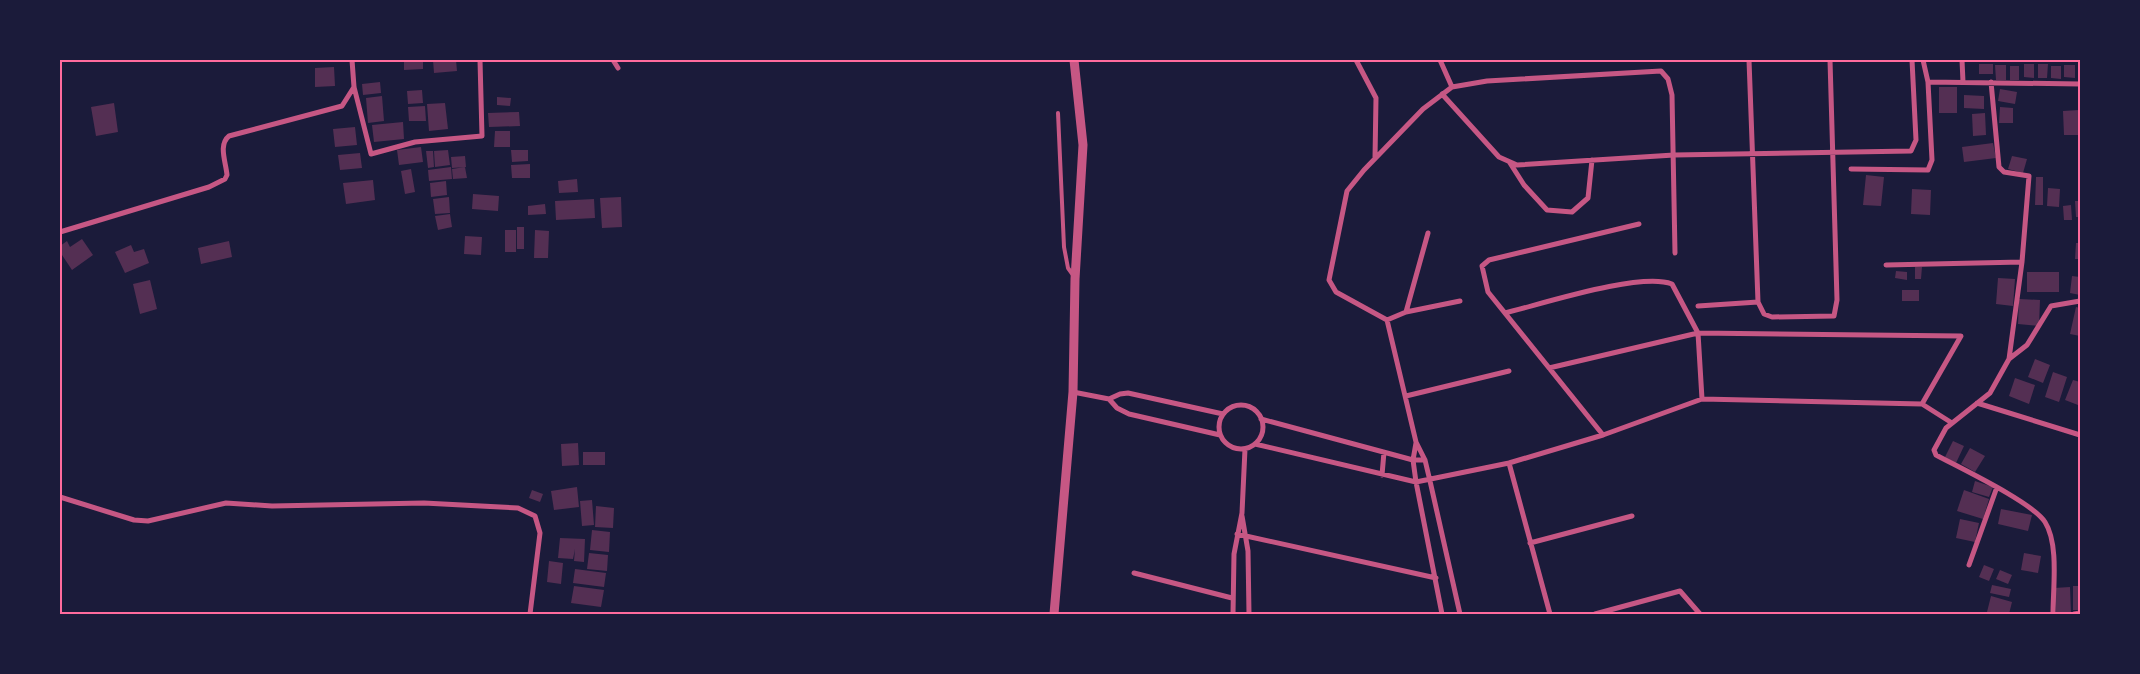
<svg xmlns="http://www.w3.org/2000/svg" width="2140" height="674" font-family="'IBM Plex Sans',sans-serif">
  <rect width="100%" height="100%" fill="#1b1b3a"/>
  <path fill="#542f53" d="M404 60H423V69L404 70Z
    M433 60H456L457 71 434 73Z
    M1979 64H1993V74H1979Z
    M2024 64H2034V78L2024 77Z
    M2038 64H2048L2047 78H2038Z
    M1995 65H2006V80H1996Z
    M2064 65H2075V78L2064 77Z
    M2010 66H2019V80H2010Z
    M2051 66H2061V79L2051 78Z
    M334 67 335 86 315 87V68Z
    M380 82 381 93 363 95 362 84Z
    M1939 87H1957V113H1939Z
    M2000 89 2017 92 2015 104 1998 101Z
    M422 90 423 103 408 104 407 91Z
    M1964 95 1984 96V109L1964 108Z
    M382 96 384 121 368 123 366 98Z
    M497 97 511 98 510 106 497 105Z
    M114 103 118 132 96 136 91 107Z
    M445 103 448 129 429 131 427 104Z
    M425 106 426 121H409L408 107Z
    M2000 107 2013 108V123H1999Z
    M2079 110 2080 135H2064L2063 111Z
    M519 112 520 126 489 127 488 113Z
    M1985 113 1986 135 1973 136 1972 114Z
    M403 122 404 139 374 142 372 125Z
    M355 127 357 145 335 147 333 129Z
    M495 131H510V147H494Z
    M1993 143 1996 158 1964 162 1962 147Z
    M421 147 423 162 399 165 397 150Z
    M448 150 450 165 435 167 434 151Z
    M511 150H528V161L512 162Z
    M426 151H433L434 167 428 168Z
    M360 153 362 168 340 170 338 155Z
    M465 156 466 167 452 168 451 157Z
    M2012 156 2027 159 2023 173 2008 169Z
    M530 164V178H512L511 165Z
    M451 167 452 179 429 181 428 170Z
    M465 167 467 178 453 179 452 169Z
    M411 169 415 192 405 194 401 171Z
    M1866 175 1884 177 1881 206 1863 205Z
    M2036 177H2043V205H2035Z
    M577 179 578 192 559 193 558 181Z
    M373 180 375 200 346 204 343 183Z
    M446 181 447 195 431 197 430 183Z
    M2048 188 2060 189 2059 207 2047 206Z
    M1912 189 1931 190 1930 215 1911 214Z
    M473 194 499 196 498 211 472 209Z
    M449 197 450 213 435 214 433 199Z
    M621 197 622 227 602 228 600 198Z
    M594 199 595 218 556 220 555 201Z
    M2075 201H2080V217H2076Z
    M545 204 546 214 528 215V206Z
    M2071 205 2072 220H2064L2063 206Z
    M450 214 452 227 438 230 435 216Z
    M517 227H524V249H517Z
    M505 230H516V252H505Z
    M535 230 549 231 548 258H534Z
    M465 236 482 237 481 255 464 254Z
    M82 239 93 255 72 270 60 252V246L67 241 70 247Z
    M229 241 232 257 201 264 198 248Z
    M2076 243H2080V259H2075Z
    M131 245 134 252 144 249 149 263 125 273 115 252Z
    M1915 267H1922L1921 279H1915Z
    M1896 271 1907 272V280L1895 278Z
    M2027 272H2059V292H2027Z
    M2072 276 2080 277V295L2070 293Z
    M1998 278 2015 279 2013 306 1996 304Z
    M150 280 157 309 140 314 133 284Z
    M1902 290H1919V301H1902Z
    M2019 299 2040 300 2039 326 2018 324Z
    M2076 307 2080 308V336L2070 334Z
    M2035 359 2050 365 2043 383 2028 377Z
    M2053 372 2067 377 2059 402 2045 397Z
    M2015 378 2035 385 2029 404 2009 396Z
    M2073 380 2080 382 2078 405 2065 400Z
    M1953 441 1964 446 1956 463 1945 457Z
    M578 443 579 465 562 466 561 444Z
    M1970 448 1985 456 1975 472 1961 464Z
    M583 452H605V465H583Z
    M1975 481 1993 487 1989 497 1972 492Z
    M577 487 579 507 554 510 551 491Z
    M532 490 543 494 540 502 529 498Z
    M1964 490 1989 499 1983 519 1957 511Z
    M592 500 594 525 582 526 580 501Z
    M596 506 614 508 613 528 595 527Z
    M2001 509 2032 515 2028 531 1998 524Z
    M1960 519 1979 523 1975 542 1956 538Z
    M592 530 610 532 609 552 590 550Z
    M560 538 585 539 584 562 574 561 575 549 573 559 558 558Z
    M589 553 608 555 607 571 587 569Z
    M2024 553 2041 556 2038 573 2021 570Z
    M549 561 563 563 561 584 547 582Z
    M1984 565 1994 569 1989 581 1979 577Z
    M575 569 606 573 604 587 573 583Z
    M2000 570 2012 575 2008 584 1996 579Z
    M1992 585 2011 589 2009 597 1990 593Z
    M574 586 604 590 601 607 571 603Z
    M2073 586H2080V610H2073Z
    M2070 587 2071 613 2056 614 2054 588Z
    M1991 596 2012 602 2009 614 1987 612Z"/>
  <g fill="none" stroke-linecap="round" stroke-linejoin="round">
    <path stroke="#c65784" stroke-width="4" d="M1058 113 1064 247 1068 268 1073 275"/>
    <path stroke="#c65784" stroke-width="5" d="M352 60 354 87 371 154 415 142 482 136 480 60
      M613 60 618 68
      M1356 60 1376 98 1375 158
      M1440 60 1452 87
      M1749 60 1758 302
      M1962 60 1963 82
      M1928 82 2080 84
      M1991 82 1999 167 2004 172 2029 176 2022 262 2009 359
      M1442 94 1499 157 1517 165 1674 155 1911 151 1916 140 1912 60
      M1510 163 1524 185 1547 210 1572 212 1588 198 1592 160
      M1851 169 1928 170 1932 160 1928 82 1923 60
      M60 232 209 187 225 179 227 175C226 162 218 145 229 136L342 106 354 87
      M1886 265 2022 262
      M1460 301 1406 312 1387 320 1336 292 1329 280 1347 191 1364 170 1423 109 1452 87 1487 81 1661 71 1668 79 1672 95 1675 253
      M1698 306 1758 302 1764 314 1772 317 1834 316 1837 300 1830 60
      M1406 312 1428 233
      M1505 313C1542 304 1639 272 1672 284L1698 333 1549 368
      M1387 320 1416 442 1425 460 1430 481 1460 614
      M1073 392 1109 399 1117 408 1129 414 1220 435
      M1406 396 1509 371
      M1109 399 1120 394 1128 393 1223 414
      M1702 399 1698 333 1961 336 1922 404
      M1977 403 2080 435
      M1219 427a22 22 0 1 1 44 0a22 22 0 1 1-44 0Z
      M1261 419 1413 460H1425
      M1603 435 1488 292 1482 266 1489 260 1639 224
      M1416 443 1413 460 1416 482 1442 614
      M1255 444 1416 482 1509 463 1603 435 1702 399 1922 404 1952 423
      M1509 463 1550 614
      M1382 475 1384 452
      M60 497 134 520 148 521 226 503 272 506 424 503 518 508 535 516 540 533 530 614
      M1242 516 1248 551 1249 614
      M1237 534 1436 578
      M1530 543 1632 516
      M1969 565 1997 487
      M1134 573 1232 598
      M1233 614 1234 554 1242 513 1245 449
      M1595 614 1680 591 1700 614
      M2053 614C2053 588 2059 544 2045 522 2032 502 1960 468 1936 455L1934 450 1946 428 1990 393 2009 359 2027 345 2051 306 2080 301
      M2074 614 2080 613"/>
    <path stroke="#c65784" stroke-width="9" d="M1054 614 1073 392 1075 279 1083 145 1074 60"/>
  </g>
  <rect width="2140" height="674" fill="none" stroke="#1b1b3a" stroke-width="122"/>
  <rect x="61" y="61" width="2018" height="552" fill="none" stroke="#ff6b9d" stroke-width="2"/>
</svg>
